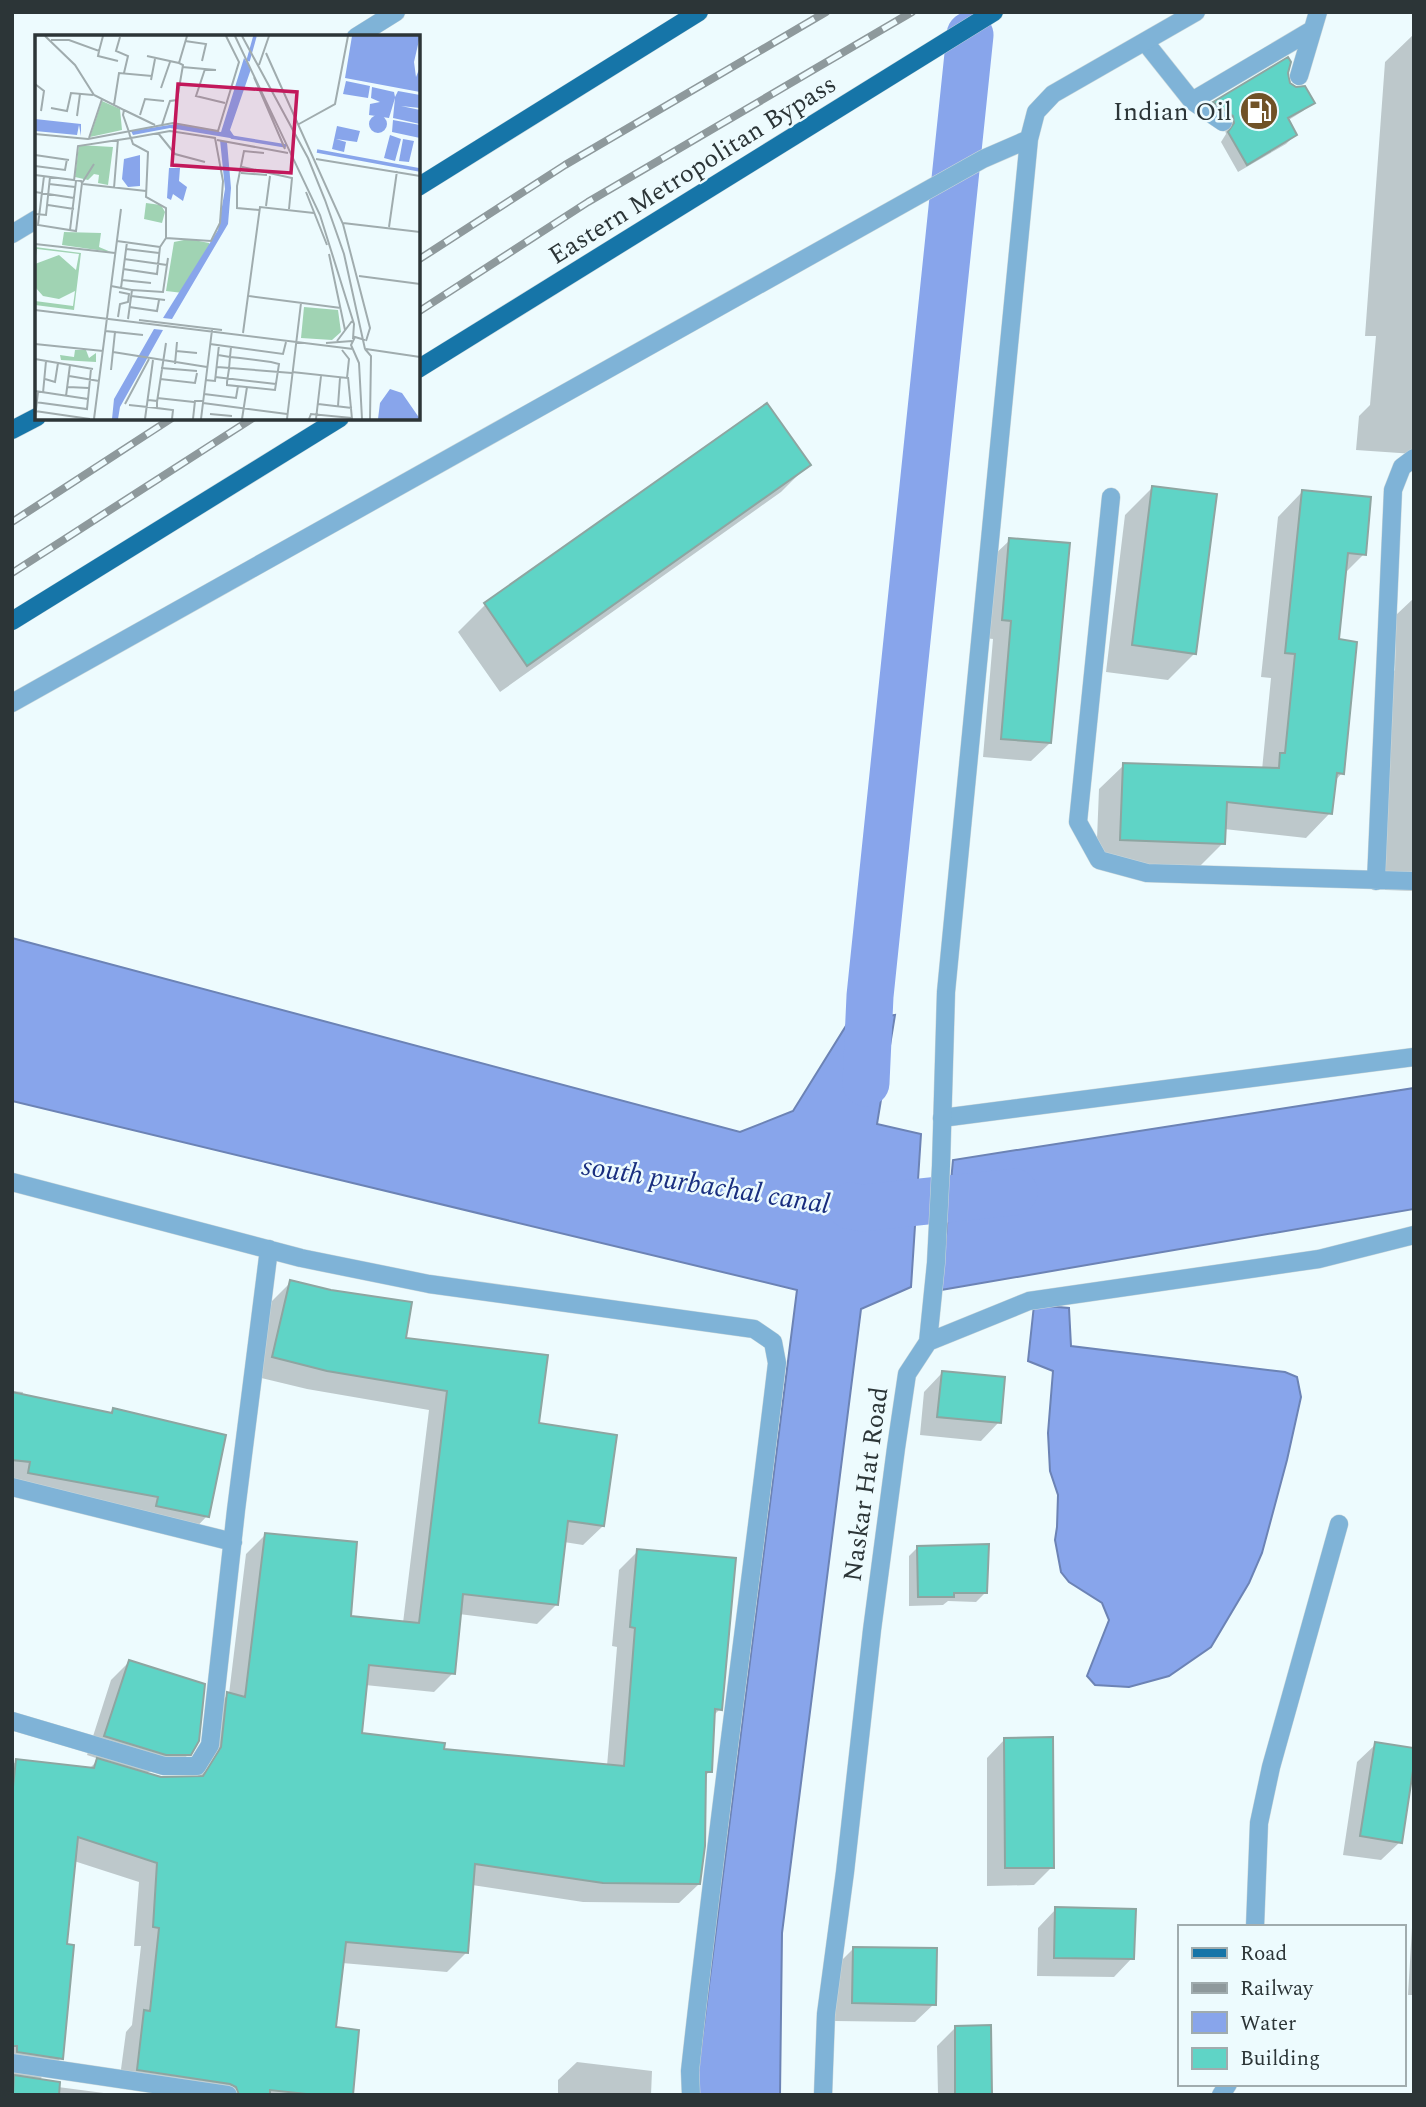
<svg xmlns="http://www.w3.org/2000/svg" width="1426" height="2107" font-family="Spectral,serif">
  <rect width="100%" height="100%" fill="#edfbfe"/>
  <path fill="#88a5eb" stroke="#6c83b5" stroke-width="2" d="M12 938 740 1132 793 1111 849 1021 895 1015 877 1124 921 1134 911 1287 861 1309 782 1933 780 2095H698L697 2080 797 1290 12 1101Z
    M1414 1088V1209L941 1290 953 1160Z
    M1034 1305 1069 1308 1071 1346 1285 1372 1297 1377 1301 1397 1287 1460 1262 1553 1249 1583 1211 1647 1169 1676 1129 1687 1095 1685 1087 1676 1109 1620 1102 1603 1069 1582 1061 1572 1055 1540 1057 1527 1058 1495 1050 1471 1048 1433 1053 1371 1028 1361Z"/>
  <path fill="#0003" d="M1413 35H1414V454L1356 450 1359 416 1370 405 1376 336H1365L1385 62Z
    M1288 60 1286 73 1289 84 1312 102 1303 111 1287 121 1295 135 1286 144 1238 172 1221 142 1226 134 1224 125 1206 111 1214 103Z
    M767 406 808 465 781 492 500 692 458 632 485 605Z
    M1152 488 1195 653 1168 680 1106 672 1125 515Z
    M1302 492 1364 554 1344 574 1337 641 1342 773 1334 782 1330 813 1306 838 1224 829 1223 843 1198 868 1096 864 1099 789 1124 765 1262 770 1271 678 1261 677 1278 517Z
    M1010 540 1050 743 1031 761 983 757 993 639 985 638 991 558Z
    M1414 598V891L1385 890 1384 681 1395 670 1396 615Z
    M291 1282 404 1339 538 1425 603 1526 583 1545 564 1542 557 1604 537 1624 459 1614 453 1673 434 1692 365 1685 360 1734 442 1750 607 1766 617 1647 612 1646 619 1570 638 1551 720 1709 713 1716 710 1771 704 1777 699 1884 679 1903 583 1902 472 1885 466 1953 447 1972 342 1963 334 2028 351 2095H216L119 2084 126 2032 132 2025 141 1946H134L139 1882 74 1861 65 1945 61 2058 39 2080 58 2087 119 2095H12V1765L17 1761 89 1769 99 1759 87 1755 111 1680 129 1662 189 1754 170 1772H144L163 1779H196L202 1768 209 1713 229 1694 246 1554 266 1534 349 1617 403 1623 429 1410 307 1389 253 1376 272 1301Z
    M942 1373 999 1422 981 1441 920 1435 924 1392Z
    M12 1391 23 1392 22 1396 109 1414 113 1410 207 1516 189 1535 12 1491Z
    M918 1547 985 1593 976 1602 948 1601 943 1605 909 1606V1556Z
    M1005 1739 1052 1867 1034 1885 987 1886V1758Z
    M1376 1744 1400 1842 1381 1860 1343 1855 1357 1762Z
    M1414 1894V1995H1408Z
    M1056 1909 1132 1958 1114 1977 1037 1976 1038 1928Z
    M853 1949 934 2004 915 2022 834 2021 835 1967Z
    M956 2027 990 2095H938L937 2046Z
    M577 2062 652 2071 651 2095H558V2080Z"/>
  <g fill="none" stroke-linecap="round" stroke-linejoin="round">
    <path stroke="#88a5eb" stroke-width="47" d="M866 1083 870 996 970 35
      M851 1206 862 1208 1014 1192"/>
  </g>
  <path fill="#5fd4c6" stroke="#8ea5a1" stroke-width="2" d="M1288 57 1291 62 1288 73 1290 83 1296 87 1305 86 1315 103 1288 118 1297 135 1247 165 1228 132 1234 123 1233 116 1213 102Z
    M767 403 811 465 527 666 484 603Z
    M1152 486 1217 494 1196 654 1132 645Z
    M1302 490 1371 497 1366 555 1348 553 1339 639 1357 642 1344 774 1337 773 1332 814 1227 802 1225 844 1120 840 1123 763 1279 768 1280 753H1285L1295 654 1285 653Z
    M1009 538 1070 543 1051 743 1001 739 1011 621 1002 620Z
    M290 1280 331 1290 412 1302 406 1338 548 1355 539 1423 617 1435 604 1526 568 1521 558 1605 463 1594 455 1674 369 1665 362 1733 445 1743 444 1749 624 1766 635 1628 630 1627 637 1549 736 1558 722 1710 715 1709 712 1772H706L705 1846 700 1884 603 1883 475 1864 468 1953 346 1942 336 2027 359 2030 353 2095H316L270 2090V2095H239L236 2087 230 2084 137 2070 144 2010 150 2011 159 1928 153 1927 157 1863 78 1837 67 1944 74 1945 63 2059 17 2052V2046H12V1796L16 1759 94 1768 97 1758 161 1777 203 1776 221 1747 227 1692 245 1697 265 1533 357 1542 351 1616 419 1623 447 1391 327 1371 272 1357Z
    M942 1371 1005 1377 1001 1423 937 1417Z
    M12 1392 112 1413 113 1408 226 1435 209 1517 156 1506 158 1497 28 1473 30 1462 12 1460Z
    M989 1544 987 1593H954V1597H918L917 1546Z
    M129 1660 205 1684 199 1741 191 1755H166L104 1736Z
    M1053 1737 1054 1868H1005L1004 1738Z
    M1375 1742 1414 1748V1764L1402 1843 1360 1836Z
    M1055 1907 1136 1909 1134 1959 1054 1958Z
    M853 1947 937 1948 936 2005 852 2003Z
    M991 2025 992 2095H955V2026Z
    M14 2075 60 2082 59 2095H13Z"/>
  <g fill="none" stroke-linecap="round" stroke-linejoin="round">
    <g stroke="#cad7da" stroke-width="19">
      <path id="service" d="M1145 42 1192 101 1223 122
        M1299 76 1318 12
        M1192 101 1312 30
        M942 1118 1414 1057"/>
    </g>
    <g stroke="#cad7da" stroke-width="19">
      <path id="minor" d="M356 37 396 12
        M12 234 37 219
        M1111 497 1078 822 1099 860 1147 873 1414 881
        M12 703 983 159 1029 139
        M1376 881 1393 490 1402 467 1414 458
        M12 1182 301 1258 429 1284 754 1329 773 1342 777 1363C749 1599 716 1834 690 2071L691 2095
        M928 1342 936 1263 941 1166 946 992 1029 139 1036 112 1053 94 1196 12
        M12 1487 233 1542
        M12 1721 164 1766H197L210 1745 236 1510 269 1249
        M1255 1927 1259 1823 1271 1767 1339 1524
        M12 2063 228 2095
        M823 2095 826 2014 845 1872 872 1630 896 1448 907 1374 928 1342 1029 1301 1319 1259 1414 1235
        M1221 2095 1228 2084"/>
    </g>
    <g stroke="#cad7da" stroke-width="19">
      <path id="primary" d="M418 187 699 12
        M418 369 994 12
        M12 430 37 417
        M12 621 340 418"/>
    </g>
    <use href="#service" stroke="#7fb3d7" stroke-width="18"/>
    <use href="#minor" stroke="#7fb3d7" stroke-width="18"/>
    <use href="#primary" stroke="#1675a8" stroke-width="18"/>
    <g stroke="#8e999c" stroke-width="8">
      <path id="rail" d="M418 260 565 165 826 12
        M418 312 588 202 912 12
        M12 522 172 418
        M12 573 253 418"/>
    </g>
    <use href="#rail" stroke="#edfbfe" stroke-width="5" stroke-dasharray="16" stroke-linecap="butt"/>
  </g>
  <defs>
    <g id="fuel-disc" transform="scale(2.0125)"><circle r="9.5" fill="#705227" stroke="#edfbfe"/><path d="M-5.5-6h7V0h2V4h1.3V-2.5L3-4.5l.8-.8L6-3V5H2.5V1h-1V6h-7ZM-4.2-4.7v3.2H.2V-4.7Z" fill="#fff"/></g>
  </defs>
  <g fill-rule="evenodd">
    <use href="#fuel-disc" x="1259" y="111"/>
  </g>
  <g text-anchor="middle" stroke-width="5" stroke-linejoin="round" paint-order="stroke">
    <g font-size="26" fill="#2c3537" stroke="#edfbfe" text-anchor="end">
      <text x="1232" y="120">Indian Oil</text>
    </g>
    <g font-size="26" fill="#2c3537" stroke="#edfbfe">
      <text transform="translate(692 169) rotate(-32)" y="9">Eastern Metropolitan Bypass</text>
      <text transform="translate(865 1484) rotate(-82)" y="9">Naskar Hat Road</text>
    </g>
    <g font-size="28" font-style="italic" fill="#192f7f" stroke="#edfbfe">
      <text transform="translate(706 1184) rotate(9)" y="10">south purbachal canal</text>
    </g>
  </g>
  <g transform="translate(35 35)">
    <rect width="385" height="385" fill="#edfbfe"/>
    <path d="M67 66 85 74 87 95 55 102ZM44 110 78 112 73 150 63 148 64 140 59 139 53 145 40 142ZM111 168 126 170 130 177 127 188 109 184ZM29 197 66 198 64 212 76 217 27 210ZM154 204 174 208 177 214 148 258 131 256 139 207ZM0 212 46 218 39 275 0 270V266L38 271 40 256 24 264 8 261 0 252V229L24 220 41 235 44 219 2 214 0 228ZM269 272 303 275 306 297 297 305 266 303ZM40 315H51L54 323 61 318V327L26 325 25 320 39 322Z" fill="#a0d3b3"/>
    <path d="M317 1H385L379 27 381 42 385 32V57L310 43ZM209 23 216 34 195 95 201 104 135 93 98 100 96 96 141 89 186 97ZM311 46 335 51 333 63 308 59ZM337 52 359 57 360 62 363 56 385 60V73L366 71 385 75V89L358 83 360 63 354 83 334 80 335 69 345 67 336 63ZM334 89a9 9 0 1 1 18 0a9 9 0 1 1-18 0ZM0 84 46 89V101L44 90 42 100 0 96ZM358 85 385 90V103L357 97ZM302 91 325 96 322 107 301 104 311 107 309 117 297 114ZM355 100 366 104 360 126 349 123ZM368 104 379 106 374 127 364 126ZM185 105 192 107 196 153 193 189 137 284 128 283 183 195 190 154ZM105 120V151L93 152 87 144 89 124ZM134 133H145L144 146 152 152 148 166 138 159 136 165 132 163ZM119 294 128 295 85 372 83 384H77L79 364ZM355 354 367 358 385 384H343L345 368Z" fill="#88a5eb"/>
    <path fill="none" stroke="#88a5eb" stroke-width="3.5" d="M213 26 220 1M196 102 251 111M282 116 385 135"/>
    <path fill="none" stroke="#a0acae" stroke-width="2" d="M10 1 40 30 59 60 89 75 88 80 94 97 95 101 96 103 98 109 113 117 111 162 131 173V203L176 206 185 188 188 146 180 103 135 96 96 103 43 111 39 146M200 1 285 180 319 289 318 304M207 1 273 123 290 165 309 219 330 314M85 2 81 16 93 21 89 38M16 5H34L64 16 68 1M150 6 171 9 167 26M64 16 63 21 83 26M231 18 308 189 335 293 331 306M112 21 144 28 152 1M224 30 234 1M147 32 181 35M170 34 161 61 190 68M219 42 250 114M116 45 120 24M0 49 9 56 6 76M126 53 135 27M79 70 84 38 117 41M16 73 32 76 36 58 58 60M89 75 120 90M105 80 110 64 129 66M42 81 45 59M264 89 300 69 313 1M127 90 135 66 142 65 148 30 144 28M123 98 140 119 170 127M0 99 53 104 138 88 183 96 204 27 191 1M54 103 67 64M182 105 253 118M0 120 34 125M281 124 385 141M0 131 30 135 32 124M207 132 257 143 254 174M206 138 232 140M0 140 46 146 47 148 41 196 3 190 9 141M47 148 59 129M14 149 40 152M48 149 111 156M79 153 83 104M0 157 39 163M271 157 292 210M13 170 39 174M231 171 235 141M224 175 202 173V151L209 116 229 118M0 179 11 180 15 142M308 188 385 197M354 192 362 136M35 195 41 146M82 206 125 212M0 209 80 218M91 214 124 218M294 219 310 295M89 224 132 230M88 234 122 239 125 212 131 203M324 241 385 249M87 245 116 248M76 251 97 255 93 284M86 253 92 207M97 255 128 257 133 223M96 261 130 265M214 261 306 273M94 272 122 276 124 265M0 275 318 314M83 282 85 269 93 267 94 259 84 257M104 285 187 295M70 296 80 297 76 335M80 297 108 300M208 298 225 172 279 178M302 306 317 286M291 308 317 306M0 309 68 316M175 309 248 319 251 307M330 314 336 321 335 384M331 314 385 322M141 316 162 318M78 317 172 332M183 320 195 322 205 323 236 327 244 329 240 355 192 350V347L194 334 195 322 196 312M0 324 58 334M140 329 142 307M182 332 257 338M126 333 162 336M257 337 312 343 314 324 307 315M34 341 64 346M180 342 241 349M313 342 317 384M10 344 20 347 23 328M125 344 160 348 162 338M170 345 180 346 184 310M33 352 54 353M0 356 53 364M8 358 11 326M169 359 201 363 203 351M31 361 35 330M122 363 159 367M113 365 122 366V373L138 375 137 384M0 367 52 374 56 334M122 367 131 308M168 368 252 379M90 369 114 324M283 369 317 373M94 370 122 373M303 371 305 343M0 376 55 384M175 379 197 381M0 383 3 357M59 384 86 174M110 384 118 325M158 384 160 366H168M166 384 177 295M207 384 212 352M252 384 266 268M274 384 276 379 317 383M281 384 286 341M327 384 324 328 316 310 320 302 330 305"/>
    <path fill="#c2185b" fill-opacity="0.15" stroke="#c2185b" stroke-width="3.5" d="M143 49 262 57 256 138 137 130Z"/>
    <rect width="385" height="385" fill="none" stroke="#2c3537" stroke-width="3.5"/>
  </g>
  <rect width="1426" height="2107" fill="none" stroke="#2c3537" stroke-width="28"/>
  <rect x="1178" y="1925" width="228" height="161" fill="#edfbfe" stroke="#a0acae" stroke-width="2"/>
  <rect x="1192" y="1948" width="35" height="10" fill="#1675a8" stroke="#a0acae" stroke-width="2"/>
  <text x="1240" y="1960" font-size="21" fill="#2c3537">Road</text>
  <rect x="1192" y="1983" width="35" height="10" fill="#8e999c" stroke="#a0acae" stroke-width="2"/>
  <text x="1240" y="1995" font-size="21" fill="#2c3537">Railway</text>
  <rect x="1192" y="2012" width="35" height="21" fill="#88a5eb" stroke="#a0acae" stroke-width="2"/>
  <text x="1240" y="2030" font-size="21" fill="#2c3537">Water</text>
  <rect x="1192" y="2048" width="35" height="21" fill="#5fd4c6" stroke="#a0acae" stroke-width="2"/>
  <text x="1240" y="2065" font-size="21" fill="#2c3537">Building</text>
</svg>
